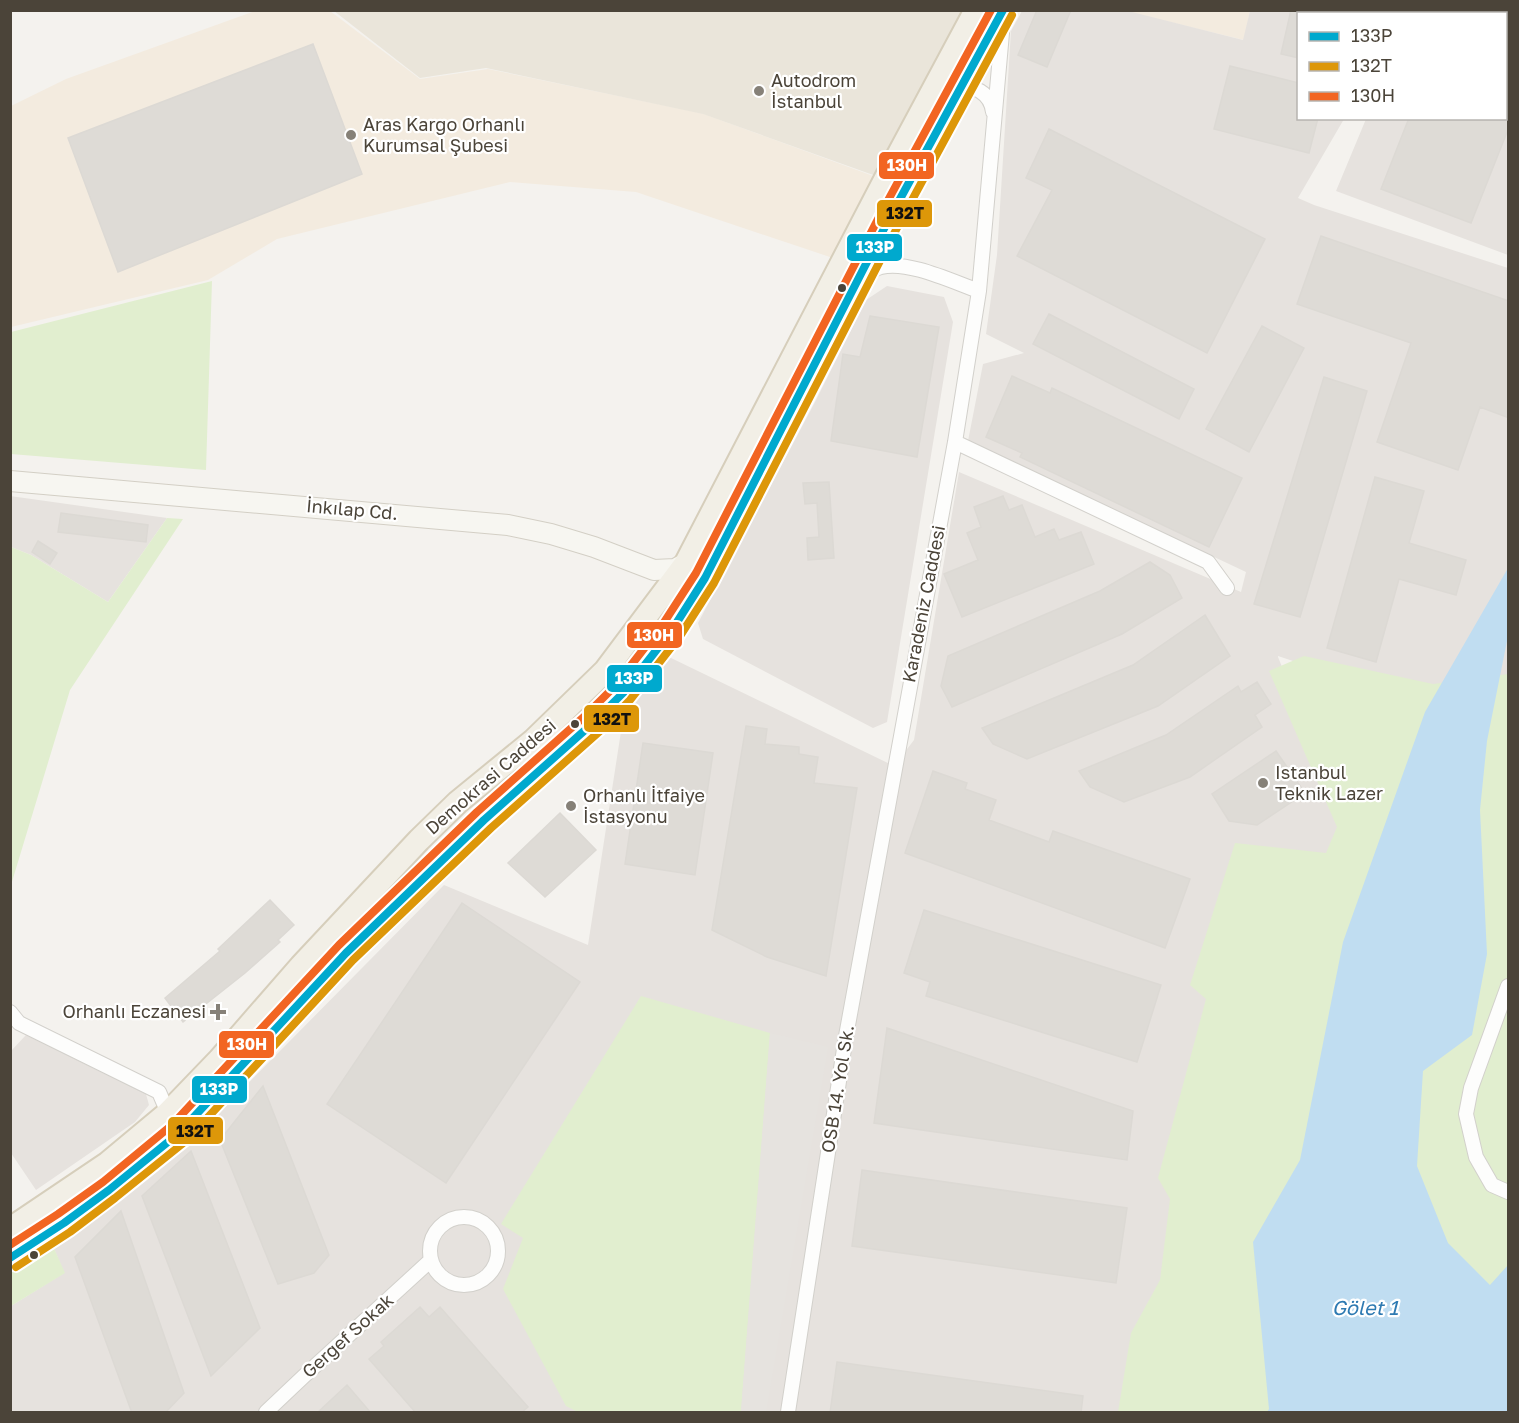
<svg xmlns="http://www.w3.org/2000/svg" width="1519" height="1423" font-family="'Golos Text',sans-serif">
  <rect width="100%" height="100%" fill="#f4f2ee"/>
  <path fill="#f3ebdf" d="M255 11H330L420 79 488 69 701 113 876 177 833 258 636 192 510 182 277 239 208 280 11 327V106L66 79Z
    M1124 11H1250L1244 40Z"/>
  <path fill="#e6e2de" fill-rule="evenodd" d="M1124 10 1243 40 1250 11H1394L1392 14H1298V118L1344 119 1298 198 1314 205 1508 268V1412H11V1306L64 1273 53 1246 129 1189 198 1134 444 885 588 945 624 712 669 657 894 766 914 740 959 472 1241 592 1246 572 968 441 983 364 1024 353 986 334 997 255 1011 31 1022 11ZM1278 656 1419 703 1346 826 1278 657Z
    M1407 11H1508V255L1336 191 1366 119 1506 118V14L1406 13Z
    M887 286 944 297 953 322 887 722 873 728 703 639 698 623 815 402 866 300Z
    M10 496 167 518 108 602 31 555 11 547Z
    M26 1035 146 1094 149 1105 135 1122 36 1190 11 1153V1051Z"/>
  <path fill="#eae5da" d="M334 11H969L876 176 703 114 486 68 420 78Z"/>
  <path fill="#e1eecf" d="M212 281 206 470 11 454V332Z
    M167 518 183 519 70 690 11 885V547L31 555 108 602Z
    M1304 656 1433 684 1508 674V1412H1118L1131 1333 1160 1280 1170 1199 1158 1178 1206 999 1190 985 1235 843 1326 853 1337 827 1269 671Z
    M641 996 770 1033 741 1412H578L566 1406 503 1289 523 1238 501 1224Z
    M53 1246 65 1273 11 1306V1273Z"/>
  <path fill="#e6e3df" d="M770 1033 828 1047 766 1412H741Z"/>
  <path fill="#c0ddf1" d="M1508 568V636L1487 741 1480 810 1487 954 1472 1035 1423 1071 1417 1166 1448 1243 1490 1285 1508 1265V1412H1267L1269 1409 1253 1242 1300 1160 1343 942 1425 712Z"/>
  <path fill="#dedbd6" stroke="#dcd9d4" stroke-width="1.5" d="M1037 10H1071L1047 67 1018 55Z
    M1291 10H1299V58L1281 54Z
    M313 44 362 174 118 272 68 138Z
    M1230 66 1299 83V118H1318L1309 153 1214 129Z
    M1409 118H1509V127L1471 223 1381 189Z
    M1049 129 1265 239 1207 353 1017 256 1052 190 1026 178Z
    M1321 236 1509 301V418L1480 407 1458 470 1377 442 1411 343 1297 304Z
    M1049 314 1194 389 1179 419 1033 344Z
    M870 316 939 327 917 457 831 441 843 354 860 357Z
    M1262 326 1304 348 1249 452 1206 429Z
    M1012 376 1050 393 1052 388 1242 478 1209 547 1020 457 1022 453 986 437Z
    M1324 377 1367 391 1300 617 1254 604Z
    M1375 477 1424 491 1409 543 1466 560 1456 595 1399 579 1376 662 1327 648Z
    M829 482 834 558 808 560 807 538 819 537 817 503 805 504 803 483Z
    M1003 496 1009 510 1022 505 1035 537 1054 529 1059 540 1081 532 1094 564 962 617 944 574 978 560 967 533 981 527 974 507Z
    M61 513 148 525 146 542 58 532Z
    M38 541 57 553 50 564 32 552Z
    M1150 562 1170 575 1182 598 1122 634 952 707 941 686 948 656 1100 591Z
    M1205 615 1230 656 1158 706 1027 759 993 744 982 728 1133 665Z
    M1257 682 1271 704 1255 715 1262 727 1190 777 1124 802 1090 787 1079 771 1166 735 1238 686 1241 692Z
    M746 726 767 729 765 744 799 747V754L818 757 814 783 857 788 826 976 767 957 712 930Z
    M643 743 713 753 695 875 625 864Z
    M1276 751 1305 793 1257 825 1229 821 1212 794Z
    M933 771 967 783 965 789 996 800 989 820 1049 842 1053 831 1190 879 1165 948 905 853Z
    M560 813 596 850 545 897 508 863Z
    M270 900 294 925 278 940 280 942 245 973 183 1022 165 998 220 951 218 949Z
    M462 903 580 982 446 1183 327 1104Z
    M924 910 1161 985 1137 1062 926 996 930 982 904 973Z
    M887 1028 1133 1111 1127 1160 874 1123Z
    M263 1086 329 1255 314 1273 278 1284 220 1140Z
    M191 1151 260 1328 211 1376 142 1196Z
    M862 1170 1127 1208 1116 1283 852 1246Z
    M121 1211 184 1393 165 1413H132L75 1257Z
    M420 1307 429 1317 440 1307 528 1407 521 1413H416L369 1359 384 1346 381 1342Z
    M837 1362 1083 1396 1081 1413H830Z
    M347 1385 371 1413H317Z"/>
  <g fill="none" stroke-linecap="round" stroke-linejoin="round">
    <g stroke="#d2d0cb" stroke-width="16">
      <path id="street" d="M955 86C973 84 991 93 993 112
        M861 279C867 275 873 269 881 267 908 260 953 282 979 291
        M955 442 1208 562 1227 588
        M1508 986 1471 1088 1466 1114 1476 1157 1492 1185 1508 1192
        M10 1012 19 1023 159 1092 168 1113
        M430 1251a34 34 0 1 1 68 0a34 34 0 1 1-68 0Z
        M266 1412 303 1377 431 1260
        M788 1412 846 1036 955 442 979 291 1003 22"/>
    </g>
    <g stroke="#d3cfc5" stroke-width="22">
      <path id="secondary" d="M10 481 508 525 551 534 594 547 654 570 675 569 686 563"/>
    </g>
    <g stroke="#d6cebb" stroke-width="26">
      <path id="primary" d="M10 1229 108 1163 168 1113 219 1060 301 966 419 840 458 802 534 740 605 671 686 563 887 176 976 10
        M10 1258 64 1223 109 1190 179 1133 346 953 484 820 593 723 623 693 672 630 705 578C803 388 898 196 1003 10"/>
    </g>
    <use href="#street" stroke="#fdfdfc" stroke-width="14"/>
    <use href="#secondary" stroke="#f7f6f1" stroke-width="20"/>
    <use href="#primary" stroke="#f2efe6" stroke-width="22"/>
    <g stroke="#fff" stroke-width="12">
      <path id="bus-1" d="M10 1258 64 1223 109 1190 179 1133 346 953 484 820 593 723 623 693 672 630 705 578 888 221 1003 10"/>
    </g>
    <g stroke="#fff" stroke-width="12">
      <path id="bus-2" d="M16 1267 70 1232 115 1198 187 1140 353 960 491 828 600 731 630 700 680 636 714 583 898 226 1012 15"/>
    </g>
    <g stroke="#fff" stroke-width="12">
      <path id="bus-3" d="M10 1245 58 1214 103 1182 172 1125 339 945 477 812 586 715 615 686 663 624 696 573 879 217 991 10"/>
    </g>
    <use href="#bus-1" stroke="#00a9ce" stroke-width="8"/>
    <use href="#bus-2" stroke="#dd9709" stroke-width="8"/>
    <use href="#bus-3" stroke="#f26522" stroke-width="8"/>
  </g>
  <g fill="#868178" stroke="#fff" stroke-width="2">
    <circle cx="759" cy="91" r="6"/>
    <circle cx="351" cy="135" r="6"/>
    <circle cx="1263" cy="783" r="6"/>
    <circle cx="571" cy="806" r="6"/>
    <path d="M215 1003h6v6h6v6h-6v6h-6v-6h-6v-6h6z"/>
  </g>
  <g fill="#4b4439" stroke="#fff" stroke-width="2">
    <circle cx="842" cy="288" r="5"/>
    <circle cx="575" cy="724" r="5"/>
    <circle cx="34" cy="1255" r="5"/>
  </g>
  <g text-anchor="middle" stroke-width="4.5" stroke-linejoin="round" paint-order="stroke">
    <g font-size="18" fill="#4b4439" stroke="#fff" text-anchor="start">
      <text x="771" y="87">Autodrom<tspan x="771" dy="21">İstanbul</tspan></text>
      <text x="363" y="131">Aras Kargo Orhanlı<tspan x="363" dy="21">Kurumsal Şubesi</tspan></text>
      <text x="1275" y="779">Istanbul<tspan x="1275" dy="21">Teknik Lazer</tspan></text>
      <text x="583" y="802">Orhanlı İtfaiye<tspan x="583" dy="21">İstasyonu</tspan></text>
      <text x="206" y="1018" text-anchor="end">Orhanlı Eczanesi</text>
    </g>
    <g font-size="18" fill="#4b4439" stroke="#fff">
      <text transform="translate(352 510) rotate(5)" y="6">İnkılap Cd.</text>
      <text transform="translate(924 604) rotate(-79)" y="6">Karadeniz Caddesi</text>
      <text transform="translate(491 777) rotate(-41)" y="6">Demokrasi Caddesi</text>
      <text transform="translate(838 1089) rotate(-81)" y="6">OSB 14. Yol Sk.</text>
      <text transform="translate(348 1336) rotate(-42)" y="6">Gergef Sokak</text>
    </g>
    <g font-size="20" font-style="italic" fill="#2e7ab2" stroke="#fff">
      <text x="1365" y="1315">Gölet 1</text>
    </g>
  </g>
  <g stroke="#fff" stroke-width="2">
    <rect x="878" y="151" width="57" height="29" rx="6" fill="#f26522"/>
    <rect x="876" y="199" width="57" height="29" rx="6" fill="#dd9709"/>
    <rect x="846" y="233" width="57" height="29" rx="6" fill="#00a9ce"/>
    <rect x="626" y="621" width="57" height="28" rx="6" fill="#f26522"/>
    <rect x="606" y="664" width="57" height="29" rx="6" fill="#00a9ce"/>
    <rect x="583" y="704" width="57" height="29" rx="6" fill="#dd9709"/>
    <rect x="218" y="1030" width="57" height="29" rx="6" fill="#f26522"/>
    <rect x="191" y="1075" width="57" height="29" rx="6" fill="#00a9ce"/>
    <rect x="167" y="1116" width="57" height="29" rx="6" fill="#dd9709"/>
  </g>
  <g font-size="16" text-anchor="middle" font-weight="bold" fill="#fff">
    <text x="907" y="171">130H</text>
    <text x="875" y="253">133P</text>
    <text x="654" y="641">130H</text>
    <text x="634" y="684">133P</text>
    <text x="247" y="1050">130H</text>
    <text x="219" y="1095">133P</text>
  </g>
  <g font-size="16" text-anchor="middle" font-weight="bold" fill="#111">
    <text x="905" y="219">132T</text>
    <text x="612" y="725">132T</text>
    <text x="195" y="1137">132T</text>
  </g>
  <rect width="1519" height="1423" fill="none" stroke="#4b4439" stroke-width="24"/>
  <rect x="1297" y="12" width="210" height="108" fill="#ffffff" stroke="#b7b4b0" stroke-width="1.5"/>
  <rect x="1309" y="32" width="30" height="9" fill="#00a9ce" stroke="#b7b4b0" stroke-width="1.5"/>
  <text x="1351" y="42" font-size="18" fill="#4b4439">133P</text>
  <rect x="1309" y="62" width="30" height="9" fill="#dd9709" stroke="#b7b4b0" stroke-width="1.5"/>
  <text x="1351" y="72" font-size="18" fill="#4b4439">132T</text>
  <rect x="1309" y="92" width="30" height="9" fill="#f26522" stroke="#b7b4b0" stroke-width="1.5"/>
  <text x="1351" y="102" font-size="18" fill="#4b4439">130H</text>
</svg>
